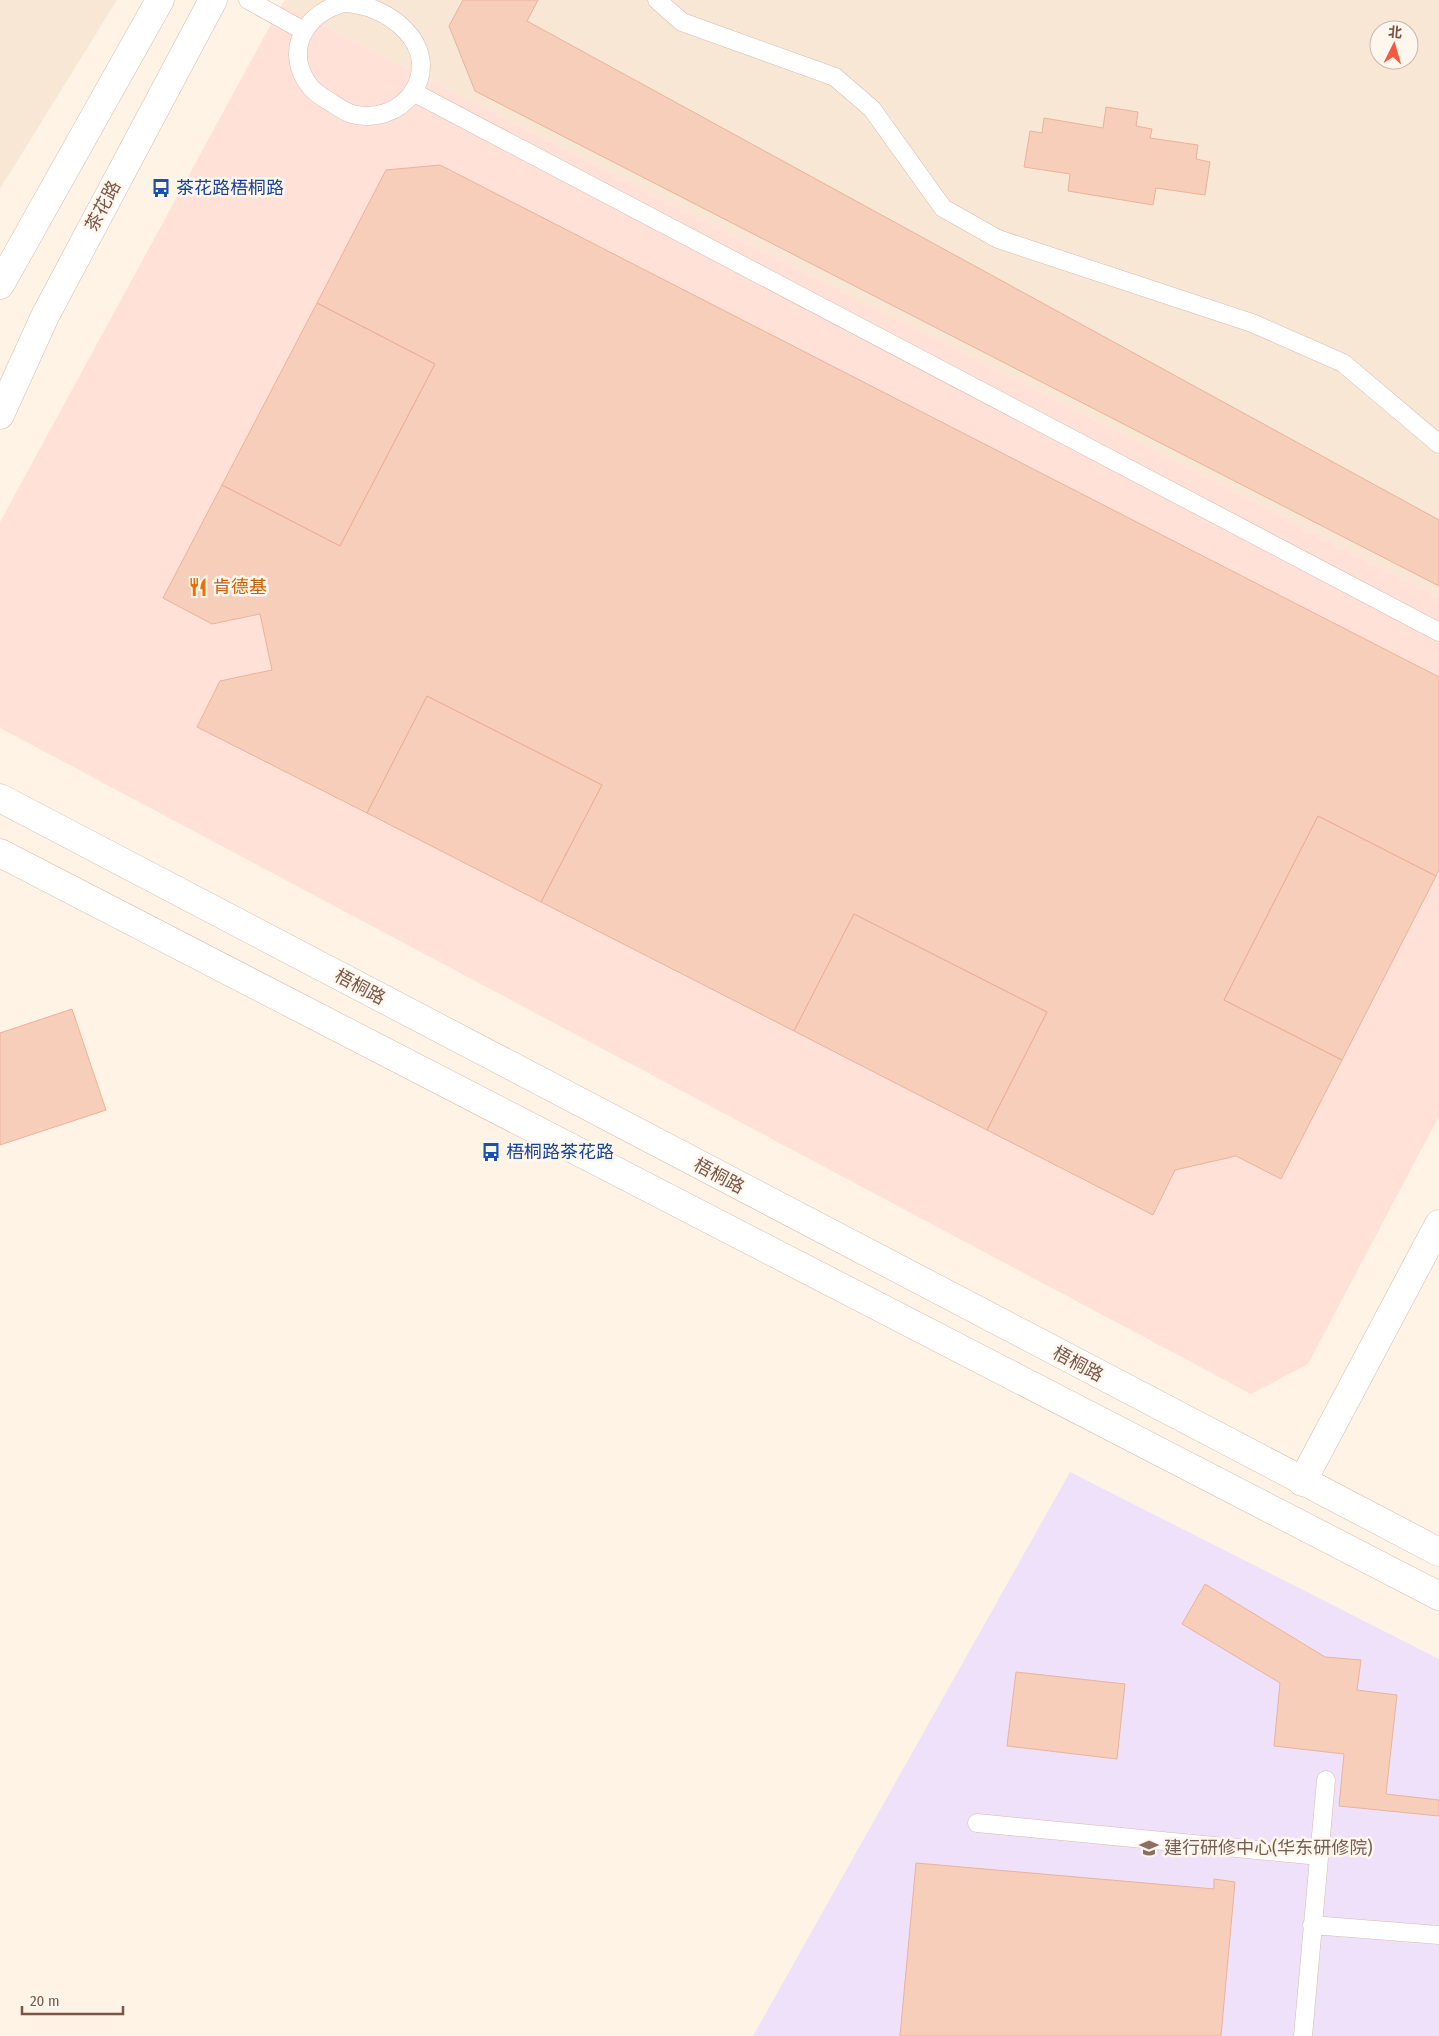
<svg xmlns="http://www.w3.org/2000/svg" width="1439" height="2036" font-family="'Fira Sans Condensed','Noto Sans SC',sans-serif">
  <rect width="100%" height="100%" fill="#fef3e5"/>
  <path fill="#f9e7d5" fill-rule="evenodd" d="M0 0H117L0 189Z
    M285 0H1439V596L282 4ZM1379 30H1409V60H1379Z"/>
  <path fill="#ffe1d8" d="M282 4 1439 596V1116L1308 1364 1251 1394 0 728V522Z"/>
  <path fill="#f0e1fb" d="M1070 1472 1439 1659V2036H753Z"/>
  <path fill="#f6ceba" stroke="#ebb299" d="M463 0H538L527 21 1439 520V586L475 91 449 26Z
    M1106 107 1138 112 1136 126 1152 129 1150 138 1198 145 1196 159 1210 162 1205 195 1156 188 1153 205 1068 191 1070 174 1024 167 1030 131 1042 133 1044 118 1103 128Z
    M440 165 1439 677V870L1436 876 1318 816 1224 1000 1342 1060 1281 1179 1236 1156 1175 1170 1153 1215 987 1130 1047 1012 854 914 794 1031 541 902 602 785 427 696 367 813 197 727 220 681 272 670 260 614 212 624 163 598 222 485 340 546 435 364 317 303 386 170Z
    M317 303 435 364 340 546 222 485Z
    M427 696 602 785 541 902 367 813Z
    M1318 816 1436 876 1342 1060 1224 1000Z
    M854 914 1047 1012 987 1130 794 1031Z
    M72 1009 106 1110 0 1145V1033Z
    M1205 1584 1325 1657 1361 1660 1357 1690 1397 1695 1386 1794 1439 1800V1816L1339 1806 1344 1754 1274 1746 1280 1683 1182 1624Z
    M1016 1672 1125 1684 1117 1759 1007 1746Z
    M916 1863 1214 1889V1879L1235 1882 1221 2036H900Z"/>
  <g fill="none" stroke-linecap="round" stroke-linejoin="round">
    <g stroke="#d4bbac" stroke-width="19">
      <path id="lane" d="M248 0 304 31
        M657 0 682 22 835 77 872 109 943 208 998 239 1252 323 1343 363 1439 444
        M343 3C386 3 442 45 413 92 400 112 374 120 352 114 345 112 338 107 332 103 322 97 313 92 306 81 285 46 308 13 343 3Z
        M413 92 1439 632
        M977 1823 1319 1856
        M1312 1925 1439 1935
        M1303 2036 1326 1780"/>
    </g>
    <g stroke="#d4bbac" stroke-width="29">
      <path id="street" d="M1302 1482 1439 1224"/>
    </g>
    <g stroke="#d7baa9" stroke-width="29">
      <path id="secondary" d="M0 285 160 0
        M0 415 45 316 213 0
        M0 798 1439 1552
        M0 853 1439 1596"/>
    </g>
    <use href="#lane" stroke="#fff" stroke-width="18"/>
    <use href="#street" stroke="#fff" stroke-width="28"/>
    <use href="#secondary" stroke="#fff" stroke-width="28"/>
  </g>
  <defs>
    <g id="bus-bare" transform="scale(1.5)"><path d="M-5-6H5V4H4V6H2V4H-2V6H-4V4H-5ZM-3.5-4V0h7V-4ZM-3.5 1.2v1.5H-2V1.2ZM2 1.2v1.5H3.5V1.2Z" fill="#1a4fb4" stroke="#fff7ed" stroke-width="2.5" paint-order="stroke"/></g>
    <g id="restaurant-bare" transform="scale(1.5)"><path d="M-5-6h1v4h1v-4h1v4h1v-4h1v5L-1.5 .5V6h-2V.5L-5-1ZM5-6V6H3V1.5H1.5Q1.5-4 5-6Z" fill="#e8710a" stroke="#fff7ed" stroke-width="2.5" paint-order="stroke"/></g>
    <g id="school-bare" transform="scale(1.5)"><path d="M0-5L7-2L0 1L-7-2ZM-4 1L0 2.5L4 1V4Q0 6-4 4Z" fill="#8d6e63" stroke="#fff7ed" stroke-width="2.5" paint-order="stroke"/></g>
  </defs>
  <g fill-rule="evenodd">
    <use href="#bus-bare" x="161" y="188"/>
    <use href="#restaurant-bare" x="198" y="587"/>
    <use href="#bus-bare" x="491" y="1152"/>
    <use href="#school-bare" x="1149" y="1848"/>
  </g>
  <g text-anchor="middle" stroke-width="5" stroke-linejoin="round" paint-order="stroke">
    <g font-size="18" fill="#164399" stroke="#fff7ed" text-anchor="start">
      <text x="176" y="194">茶花路梧桐路</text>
      <text x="506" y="1158">梧桐路茶花路</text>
    </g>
    <g font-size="18" fill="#7a5647" stroke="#fff7ed">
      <text transform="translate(103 206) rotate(-62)" y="6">茶花路</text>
      <text transform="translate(360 987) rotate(28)" y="6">梧桐路</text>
      <text transform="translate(719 1176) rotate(28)" y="6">梧桐路</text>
      <text transform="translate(1078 1364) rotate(28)" y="6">梧桐路</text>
    </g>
    <g font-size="18" fill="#c56008" stroke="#fff7ed" text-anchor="start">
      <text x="213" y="593">肯德基</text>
    </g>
    <g font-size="18" fill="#785e54" stroke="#fff7ed" text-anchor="start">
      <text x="1164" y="1854">建行研修中心(华东研修院)</text>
    </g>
  </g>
  <g transform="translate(1394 45) rotate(5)"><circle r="24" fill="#fff7ed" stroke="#cab7ab"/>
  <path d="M0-4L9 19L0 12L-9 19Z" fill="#f35a3f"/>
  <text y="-8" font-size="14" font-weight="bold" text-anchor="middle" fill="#7a5647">北</text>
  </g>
  <path d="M22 2006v8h101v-8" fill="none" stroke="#7a5647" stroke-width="2.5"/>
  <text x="30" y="2006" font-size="15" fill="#7a5647" stroke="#fff7ed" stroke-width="4" paint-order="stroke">20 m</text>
</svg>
